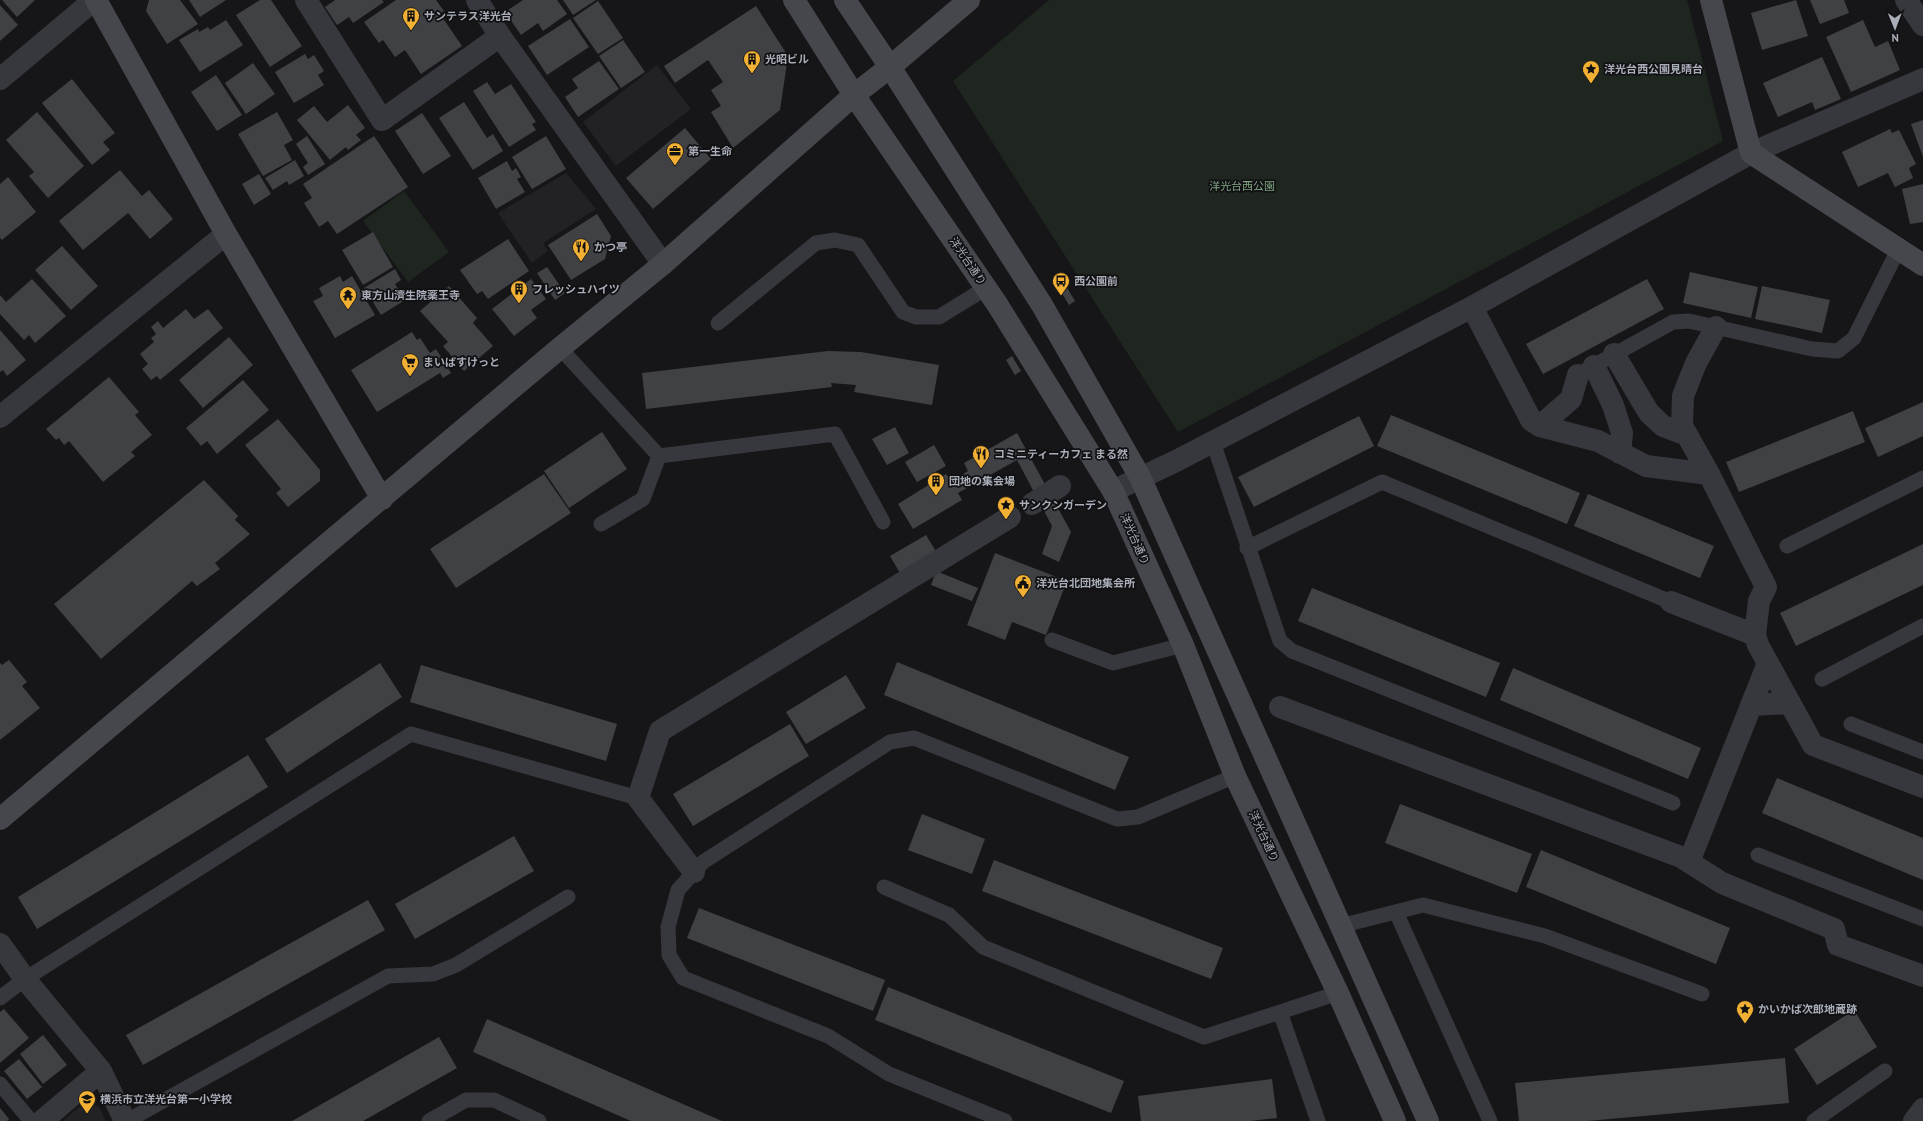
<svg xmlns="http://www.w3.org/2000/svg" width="1923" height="1121" font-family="'PT Sans','Noto Sans JP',sans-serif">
  <rect width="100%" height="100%" fill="#161618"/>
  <path fill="#222225" d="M657 65 691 109 616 166 583 122Z
    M566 173 596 209 543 243 548 251 532 263 498 213Z
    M86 1101 99 1107 106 1121H63Z"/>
  <path fill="#1e261f" d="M1049 0H1687L1723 141 1178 432 953 81Z
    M404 191 449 252 408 282 363 221Z"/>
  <path fill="#404145" d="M2 0H35L17 17Z
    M149 0H180L198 24 167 44 146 11Z
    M189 0H226L200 17Z
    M260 0H271L302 46 270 67 236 15Z
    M335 0H382L384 2 353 23 349 17 337 25 325 7Z
    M396 0H436L444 11 440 14 462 46 421 74 405 50 395 57 383 40 379 43 364 22Z
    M523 0H557L567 14 543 31 538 23 521 35 505 12Z
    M563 0H596L573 15Z
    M1796 0 1808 36 1762 50 1751 13Z
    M1810 0H1844L1849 13 1820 24Z
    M598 1 623 38 598 54 573 18Z
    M0 5 18 25 0 41Z
    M756 6 788 56 780 110 733 148 711 112 721 106 711 90 723 82 708 60 675 83 664 66Z
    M570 19 589 47 547 75 528 46Z
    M226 20 243 45 200 72 179 40 198 29 199 32 208 27 210 30Z
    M1863 20 1875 47 1888 41 1900 70 1851 92 1826 37Z
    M623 40 645 72 621 88 599 56Z
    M305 54 308 59 314 55 324 71 318 75 324 85 294 103 275 72Z
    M1822 57 1841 99 1815 110 1812 102 1778 117 1763 83Z
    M599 61 619 89 578 117 565 97 578 88 572 79Z
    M253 63 275 94 246 114 225 83Z
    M216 75 242 115 217 131 191 92Z
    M72 79 115 133 103 142 110 150 92 165 42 103Z
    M487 82 495 94 511 84 536 122 532 124 536 130 509 147 473 91Z
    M464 102 487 138 493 134 503 151 473 170 439 118Z
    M348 105 365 128 356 135 361 140 348 150 346 147 330 160 297 120 314 106 327 122Z
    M37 112 84 166 48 198 29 176 34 172 6 140Z
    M277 112 293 140 284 145 292 160 263 176 238 134Z
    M422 113 451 156 423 174 395 131Z
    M1923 120V157L1911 124Z
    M685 128 711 159 653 209 626 178Z
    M1890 129 1892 133 1899 130 1916 164 1909 168 1913 178 1895 187 1888 173 1858 187 1842 152Z
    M307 136 325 164 308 175 303 167 308 163 296 144Z
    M374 136 408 187 337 234 328 221 319 227 304 203 312 198 303 184Z
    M546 136 566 169 532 189 512 157Z
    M295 160 304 176 289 185 287 181 273 190 265 178Z
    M507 161 512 171 516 168 521 177 517 179 525 192 496 209 478 178Z
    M120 170 142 196 149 190 173 219 150 239 128 213 83 250 59 221Z
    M259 174 271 194 254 205 242 184Z
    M8 177 36 212 2 240 0 238V184Z
    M1923 184V222L1910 224 1902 189Z
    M597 214 611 236 605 259 571 280 548 245Z
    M373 232 393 267 363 285 342 250Z
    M508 239 529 271 488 299 482 291 477 294 460 270Z
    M62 246 98 286 71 310 35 270Z
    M547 267 565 293 555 300 537 273Z
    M395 269 401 280 395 284 405 300 381 315 364 288Z
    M1690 272 1758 287 1751 318 1683 303Z
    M340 276 343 282 352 276 375 315 335 338 313 301 323 296 319 288Z
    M32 279 66 316 35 343 29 335 24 340 0 314V295L6 302Z
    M531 279 546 299 531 310 537 318 514 336 492 309Z
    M1647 279 1664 309 1543 374 1526 344Z
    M449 286 477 318 473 323 493 346 464 371 443 346 448 342 420 311Z
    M1066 286 1075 301 1069 305 1060 290Z
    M1762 286 1830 300 1822 333 1755 319Z
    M186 309 194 319 208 309 223 328 160 380 157 376 151 380 142 369 148 364 140 354 154 342 151 338 156 334 151 327 158 321 163 328Z
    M0 330 26 360 7 376 3 370 0 372Z
    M412 332 417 340 420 338 430 353 436 349 451 373 443 378 440 373 377 412 351 370Z
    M229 337 253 365 203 408 179 380Z
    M828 351 861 352 939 365 932 405 854 392 856 385 831 383 832 387 646 409 642 373Z
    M1012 356 1021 371 1015 375 1006 360Z
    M109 377 139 412 135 415 152 435 131 452 135 456 103 482 69 441 64 445 59 438 56 440 46 429Z
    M243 380 269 410 217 454 207 441 201 446 186 428Z
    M1923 402V436L1878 457 1865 428Z
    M1853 411 1865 442 1739 492 1726 462Z
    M1391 415 1580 493 1567 524 1377 446Z
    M1359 416 1374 446 1254 507 1238 477Z
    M278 419 320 470V481L288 507 276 493 281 489 245 445Z
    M895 427 909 453 887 465 872 439Z
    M602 432 627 469 569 508 544 471Z
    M1017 433 1071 532 1059 562 1042 554 1052 526 1017 460 958 493 962 500 913 529 898 504 946 474 952 481 968 471 964 463Z
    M934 445 946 466 917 482 905 462Z
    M544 474 571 513 456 588 430 549Z
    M204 480 238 516 235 520 250 534 215 563 220 569 197 586 192 581 101 659 54 604Z
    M1588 494 1714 546 1700 578 1574 526Z
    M926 535 943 563 907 585 890 556Z
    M1923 544V585L1796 646 1780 613Z
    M995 553 1067 581 1046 635 1012 622 1005 640 967 625Z
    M936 571 978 588 972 601 931 585Z
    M1312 588 1500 663 1486 697 1298 621Z
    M9 660 27 682 22 686 40 708 0 740V663L2 665Z
    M897 662 1129 757 1115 790 884 695Z
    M380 663 402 697 287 773 265 739Z
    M421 665 617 724 606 761 410 702Z
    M1513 668 1701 748 1688 779 1500 700Z
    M846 675 866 708 806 744 786 712Z
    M790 724 809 756 693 826 673 794Z
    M248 755 268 787 37 929 18 897Z
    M1777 778 1923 838V880L1762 813Z
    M1400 804 1532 854 1517 893 1385 843Z
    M922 814 985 839 972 874 908 850Z
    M514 836 534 871 415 939 395 904Z
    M1541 850 1730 928 1716 964 1526 887Z
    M994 860 1223 948 1211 979 982 891Z
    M368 900 385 930 143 1065 126 1035Z
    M699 908 885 980 873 1011 687 938Z
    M888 987 1124 1081 1111 1113 875 1020Z
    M4 1009 29 1038 0 1063V1012Z
    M1854 1010 1877 1047 1817 1085 1794 1049Z
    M487 1019 722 1121H631L473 1052Z
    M43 1035 67 1065 43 1084 20 1054Z
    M439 1037 457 1068 363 1121H292Z
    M1785 1058 1789 1103 1588 1121H1519L1515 1083Z
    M19 1059 42 1087 27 1099 4 1071Z
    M1272 1079 1277 1118 1250 1121H1141L1138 1096Z
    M0 1108 9 1119 7 1121H0Z"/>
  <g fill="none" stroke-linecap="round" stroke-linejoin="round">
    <path stroke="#37383d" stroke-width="15" d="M718 323 816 243 835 240 858 245 903 312 916 317H939L986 288
      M560 348 659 456 835 434 883 522
      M1586 370 1673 322 1689 321 1812 349 1838 351 1854 338 1899 248
      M1213 442 1280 641 1292 651 1673 803
      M601 524 643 499 659 456
      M1787 546 1923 478
      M1247 548 1382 482 1671 602
      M1052 640 1113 663 1183 645
      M1822 679 1923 626
      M1851 724 1923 752
      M1758 855 1923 919
      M884 887 949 915 983 947 1204 1037 1338 993
      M1396 912 1490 1121
      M1340 926 1423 905 1545 936 1702 994
      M0 998 25 979 411 734 638 798
      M1280 1012 1318 1121
      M0 1084 31 1121
      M127 1121 388 976 433 974 456 965 568 897
      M429 1121 466 1100H494L539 1121
      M1005 1121 889 1074 828 1036 683 978 669 955 668 927 678 890 703 862 890 742 914 738 1117 819 1138 817 1235 776
      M1814 1121 1885 1071"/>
    <path stroke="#37383d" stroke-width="22" d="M306 0 382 120 500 36
      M477 0 500 36 663 264
      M1906 0 1923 25
      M0 79 94 0
      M1472 307 1531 420 1540 426 1598 441 1646 466 1709 474
      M1716 327 1696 363 1683 396 1682 426 1709 474 1766 587 1759 601 1755 635
      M1614 354 1649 413 1663 426 1687 435
      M1594 366 1613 405 1622 433 1620 453
      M0 417 226 234
      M1540 426 1571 399 1578 375
      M1113 491 1176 461 1472 307 1751 153 1923 79
      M1032 504 1060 486
      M1671 602 1755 635 1758 645 1813 745 1923 787
      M1751 705 1790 703
      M1280 707 1681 857 1722 883 1834 929 1838 945 1923 976
      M1689 862 1768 663
      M694 872 638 798 660 731 1010 517
      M0 944 25 979 101 1071 42 1121
      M101 1071 125 1121
      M1914 1121 1923 1109"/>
    <path stroke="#45474d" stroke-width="22" d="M96 0 226 234 382 499
      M794 0 854 95 997 304 1113 491 1183 645 1235 776 1338 993 1395 1121
      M845 0 890 67 1042 305 1140 477 1428 1121
      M1711 0 1751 153 1923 265
      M0 819 560 348 663 264 854 95 890 67 969 0"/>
  </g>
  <defs>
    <g id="building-pin" transform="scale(0.9)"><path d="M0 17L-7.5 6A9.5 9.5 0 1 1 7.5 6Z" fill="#f2b134" stroke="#111113"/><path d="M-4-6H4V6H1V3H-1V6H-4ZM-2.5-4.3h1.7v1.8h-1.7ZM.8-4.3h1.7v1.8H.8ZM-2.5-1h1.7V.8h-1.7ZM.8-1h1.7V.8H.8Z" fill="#111"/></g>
    <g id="sight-pin" transform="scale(0.9)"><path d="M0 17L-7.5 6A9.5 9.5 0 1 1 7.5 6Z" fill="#f2b134" stroke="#111113"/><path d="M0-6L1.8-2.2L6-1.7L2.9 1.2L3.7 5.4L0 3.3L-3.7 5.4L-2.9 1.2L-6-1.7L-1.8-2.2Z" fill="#111"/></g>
    <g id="office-pin" transform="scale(0.9)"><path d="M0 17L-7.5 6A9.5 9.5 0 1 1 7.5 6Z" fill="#f2b134" stroke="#111113"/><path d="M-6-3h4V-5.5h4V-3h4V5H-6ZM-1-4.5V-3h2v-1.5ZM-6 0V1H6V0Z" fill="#111"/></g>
    <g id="restaurant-pin" transform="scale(0.9)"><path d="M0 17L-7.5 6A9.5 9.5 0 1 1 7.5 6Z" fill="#f2b134" stroke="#111113"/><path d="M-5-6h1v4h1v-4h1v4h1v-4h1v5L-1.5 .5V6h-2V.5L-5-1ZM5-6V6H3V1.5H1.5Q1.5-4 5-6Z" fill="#111"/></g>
    <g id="bus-pin" transform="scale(0.9)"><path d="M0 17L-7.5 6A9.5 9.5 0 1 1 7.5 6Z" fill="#f2b134" stroke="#111113"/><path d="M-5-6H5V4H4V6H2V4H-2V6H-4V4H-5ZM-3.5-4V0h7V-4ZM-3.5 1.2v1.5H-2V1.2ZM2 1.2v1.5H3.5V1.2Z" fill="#111"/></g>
    <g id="temple-pin" transform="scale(0.9)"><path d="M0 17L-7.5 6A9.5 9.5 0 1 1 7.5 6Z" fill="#f2b134" stroke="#111113"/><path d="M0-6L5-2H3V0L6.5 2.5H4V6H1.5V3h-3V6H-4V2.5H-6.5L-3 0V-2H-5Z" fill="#111"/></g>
    <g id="supermarket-pin" transform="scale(0.9)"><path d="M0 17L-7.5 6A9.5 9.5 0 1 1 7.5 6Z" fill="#f2b134" stroke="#111113"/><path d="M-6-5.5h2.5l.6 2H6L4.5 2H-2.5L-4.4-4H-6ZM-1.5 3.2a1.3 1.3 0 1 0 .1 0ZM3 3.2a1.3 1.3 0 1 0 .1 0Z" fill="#111"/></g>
    <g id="civic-pin" transform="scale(0.9)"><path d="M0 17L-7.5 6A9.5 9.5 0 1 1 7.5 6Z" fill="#f2b134" stroke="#111113"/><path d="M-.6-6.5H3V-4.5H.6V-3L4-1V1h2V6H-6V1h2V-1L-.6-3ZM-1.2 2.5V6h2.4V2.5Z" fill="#111"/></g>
    <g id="school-pin" transform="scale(0.9)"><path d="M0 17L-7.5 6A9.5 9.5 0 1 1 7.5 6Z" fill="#f2b134" stroke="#111113"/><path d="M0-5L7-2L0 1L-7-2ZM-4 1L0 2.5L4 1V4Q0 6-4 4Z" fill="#111"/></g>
  </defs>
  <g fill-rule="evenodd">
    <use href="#building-pin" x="411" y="16"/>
    <use href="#building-pin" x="752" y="59"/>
    <use href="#sight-pin" x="1591" y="69"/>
    <use href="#office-pin" x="675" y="151"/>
    <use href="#restaurant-pin" x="581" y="247"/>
    <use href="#bus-pin" x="1061" y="281"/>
    <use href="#building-pin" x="519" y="289"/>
    <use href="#temple-pin" x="348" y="295"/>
    <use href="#supermarket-pin" x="410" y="362"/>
    <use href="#restaurant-pin" x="981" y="454"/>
    <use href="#building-pin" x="936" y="481"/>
    <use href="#sight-pin" x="1006" y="505"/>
    <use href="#civic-pin" x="1023" y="583"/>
    <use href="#sight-pin" x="1745" y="1009"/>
    <use href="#school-pin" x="87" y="1099"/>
  </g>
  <g text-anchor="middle" stroke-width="3.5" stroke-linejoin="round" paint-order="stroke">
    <g font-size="11" font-weight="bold" fill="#a8adb8" stroke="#111113" text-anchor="start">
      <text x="424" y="20">サンテラス洋光台</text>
      <text x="765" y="63">光昭ビル</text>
      <text x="1604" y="73">洋光台西公園見晴台</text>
      <text x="688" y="155">第一生命</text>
      <text x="594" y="251">かつ亭</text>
      <text x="1074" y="285">西公園前</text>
      <text x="532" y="293">フレッシュハイツ</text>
      <text x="361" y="299">東方山濟生院薬王寺</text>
      <text x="423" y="366">まいばすけっと</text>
      <text x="994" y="458">コミニティーカフェ まる然</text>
      <text x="949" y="485">団地の集会場</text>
      <text x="1019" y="509">サンクンガーデン</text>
      <text x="1036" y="587">洋光台北団地集会所</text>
      <text x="1758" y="1013">かいかば次郎地蔵跡</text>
      <text x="100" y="1103">横浜市立洋光台第一小学校</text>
    </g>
    <g font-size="11" fill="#7fa381" stroke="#111113">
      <text x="1242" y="190">洋光台西公園</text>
    </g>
    <g font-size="11" fill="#a8adb8" stroke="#111113">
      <text transform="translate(968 261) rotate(56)" y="4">洋光台通り</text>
      <text transform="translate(1135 539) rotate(66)" y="4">洋光台通り</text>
      <text transform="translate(1264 836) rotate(65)" y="4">洋光台通り</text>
    </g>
  </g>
  <g transform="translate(1895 28) rotate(179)" stroke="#111113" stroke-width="3" paint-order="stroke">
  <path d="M0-3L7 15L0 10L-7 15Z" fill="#a8adb8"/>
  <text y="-6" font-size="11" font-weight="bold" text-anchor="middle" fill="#a8adb8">N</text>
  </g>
</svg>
